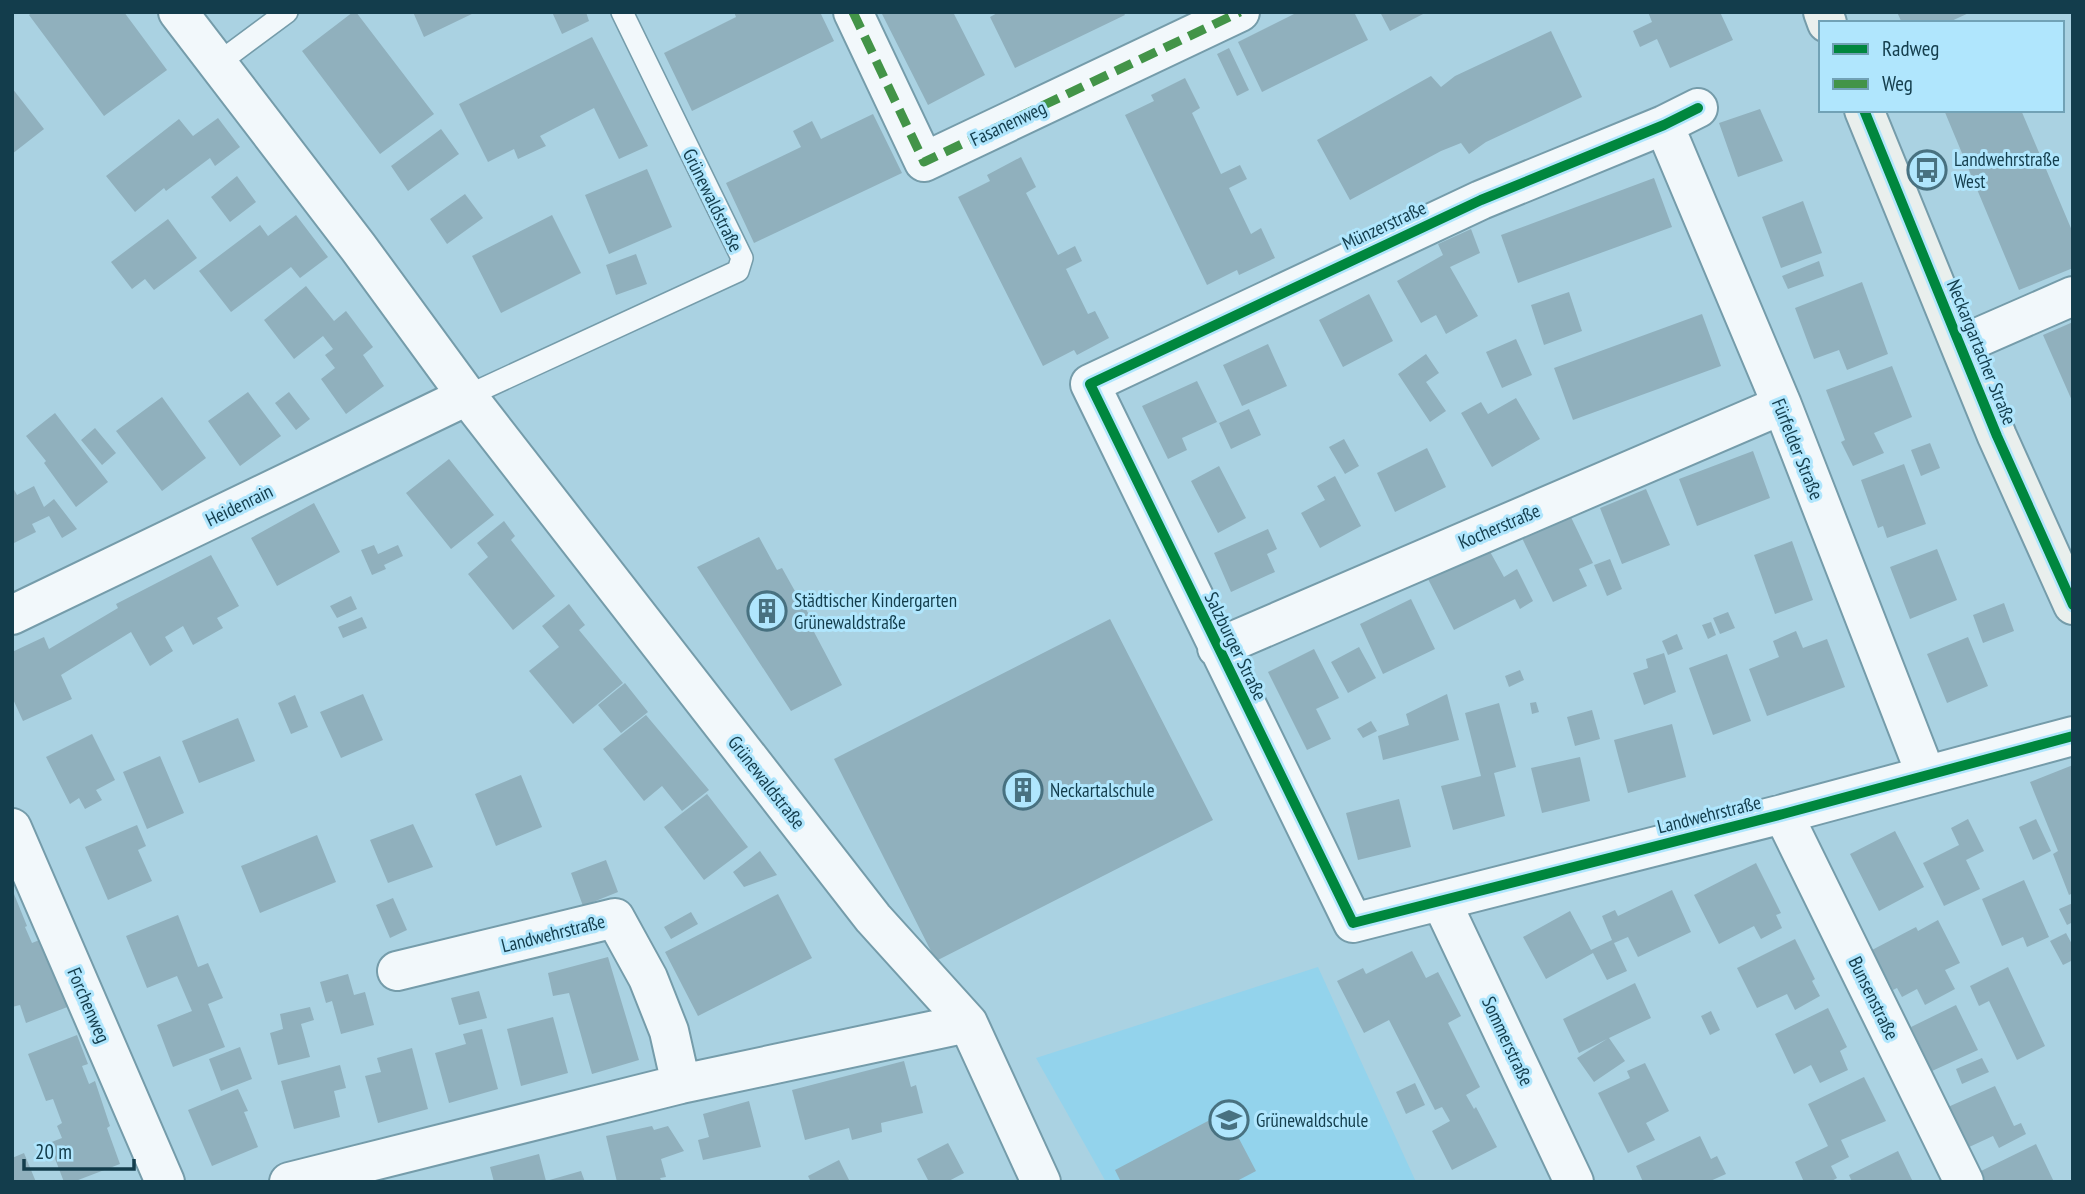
<svg xmlns="http://www.w3.org/2000/svg" width="2085" height="1194" font-family="'PT Sans Narrow',sans-serif">
  <rect width="100%" height="100%" fill="#aad2e2"/>
  <path fill="#93d3ec" d="M1318 967 1416 1182H1106L1036 1058Z"/>
  <path fill="#90b0bd" d="M32 12H124L167 70 104 116 29 15Z
    M353 12H356L434 114 380 154 302 51Z
    M413 12H476L424 37Z
    M552 12H586L589 21 562 34Z
    M734 12H820L834 41 692 111 664 53 736 17Z
    M881 12H953L985 75 928 105Z
    M999 12H1123L1125 15 1015 68 990 17Z
    M1298 12H1354L1368 40 1262 92 1238 42Z
    M1380 12H1427L1390 31Z
    M1648 12H1720L1733 40 1670 68 1657 39 1640 47 1633 31 1652 22Z
    M1897 12H1971L1947 23H1902Z
    M1551 31 1582 97 1486 142 1469 154 1461 143 1441 151 1350 200 1317 140 1431 76 1441 87 1455 76Z
    M592 37 648 146 619 159 594 108 540 136 546 146 518 159 514 149 488 162 459 104Z
    M1229 48 1249 90 1237 96 1217 54Z
    M1185 78 1200 108 1192 113 1221 174 1240 165 1247 179 1229 188 1251 234 1261 228 1275 258 1239 275 1237 270 1207 285 1125 115 1154 101 1151 95Z
    M12 88 44 129 12 154Z
    M1760 109 1783 161 1738 177 1719 123Z
    M1944 110H2021L2073 233V268L2019 290Z
    M873 114 902 173 754 243 726 183 801 147 793 131 812 121 821 139Z
    M218 118 240 147 215 166 210 158 166 191 164 188 135 212 106 176 179 119 193 136Z
    M441 129 459 154 408 191 391 166Z
    M1021 157 1036 187 1026 193 1058 255 1075 246 1082 261 1066 269 1088 314 1095 311 1109 338 1077 355 1074 350 1043 366 958 197 990 181 987 175Z
    M647 169 672 227 609 254 585 195Z
    M237 176 256 202 230 222 211 197Z
    M1654 178 1672 227 1518 283 1501 235Z
    M465 194 483 218 447 244 430 219Z
    M1803 201 1822 253 1781 268 1762 217Z
    M296 215 328 257 300 278 291 267 231 312 199 271 260 225 268 236Z
    M552 215 581 273 501 313 472 256Z
    M168 219 197 258 154 290 145 279 132 289 111 262Z
    M1471 229 1480 253 1450 267 1478 316 1446 334 1436 315 1421 323 1397 281 1443 255 1438 244Z
    M636 254 647 284 616 295 606 265Z
    M1819 261 1824 276 1788 289 1782 276Z
    M1862 282 1888 354 1847 370 1839 350 1814 359 1795 308Z
    M306 286 334 321 346 311 373 347 363 355 384 386 346 414 321 379 335 368 325 355 333 349 323 336 294 359 264 320Z
    M1569 292 1582 331 1544 345 1531 305Z
    M1369 294 1393 341 1343 367 1319 320Z
    M1702 314 1721 366 1573 420 1554 368Z
    M2073 322V403L2043 335Z
    M1516 339 1532 375 1502 388 1486 352Z
    M1268 344 1287 386 1242 406 1223 365Z
    M1426 354 1439 373 1426 382 1446 411 1430 422 1398 374Z
    M1892 366 1912 417 1874 433 1884 453 1853 466 1841 442 1845 440 1826 390Z
    M1197 381 1217 422 1182 438 1187 450 1168 459 1142 406Z
    M248 392 281 436 240 466 208 421Z
    M289 392 310 419 296 430 275 403Z
    M162 397 206 458 162 491 116 431Z
    M1516 398 1540 439 1492 467 1461 413 1481 402 1488 414Z
    M1249 409 1261 435 1231 449 1219 423Z
    M55 413 108 482 76 507 44 463 46 461 26 436Z
    M95 428 116 453 102 465 81 440Z
    M1344 439 1359 466 1345 474 1329 447Z
    M1930 443 1940 468 1921 476 1911 450Z
    M1427 448 1446 487 1395 512 1377 473Z
    M1753 451 1770 498 1697 526 1679 479Z
    M449 459 494 515 451 549 406 493Z
    M1904 464 1926 524 1887 538 1883 526 1878 528 1861 480Z
    M1219 466 1246 518 1218 533 1191 481Z
    M1335 476 1361 526 1320 548 1301 513 1325 500 1317 486Z
    M12 486 17 495 34 486 44 507 54 499 77 529 62 538 49 516 32 524 36 532 12 544Z
    M1646 489 1670 545 1622 564 1600 508Z
    M314 503 340 552 277 586 251 538Z
    M1569 513 1593 563 1579 569 1587 586 1553 602 1521 536Z
    M504 521 515 536 511 540 555 596 513 630 468 574 488 557 477 543Z
    M1268 529 1277 549 1267 554 1275 572 1231 592 1214 553Z
    M759 537 777 570 782 568 796 593 798 594 816 628 813 630 842 685 791 711 697 567Z
    M1792 541 1813 600 1775 614 1754 555Z
    M374 545 378 554 398 545 403 556 384 565 386 569 372 575 361 550Z
    M1488 548 1504 577 1517 569 1533 601 1520 609 1515 599 1454 630 1428 579Z
    M1937 549 1957 600 1910 619 1890 567Z
    M211 555 239 606 217 618 223 628 193 645 183 626 165 637 173 651 150 666 131 632 61 675 72 699 23 721 12 697V652L44 637 49 649 118 608 116 604Z
    M1610 559 1622 589 1607 596 1594 565Z
    M351 596 357 609 337 618 330 606Z
    M1411 599 1435 649 1383 674 1360 624Z
    M2004 603 2014 631 1983 643 1973 615Z
    M569 604 585 625 579 630 623 683 573 724 529 671 559 647 542 626Z
    M1728 612 1735 628 1720 634 1713 618Z
    M362 617 367 628 343 638 338 627Z
    M1110 619 1213 820 936 961 834 759Z
    M1711 622 1716 635 1708 639 1702 625Z
    M1796 631 1803 648 1827 639 1845 687 1767 716 1749 669 1779 657 1773 641Z
    M1677 634 1683 649 1668 655 1662 641Z
    M1968 637 1988 686 1947 703 1927 654Z
    M1359 647 1376 678 1348 693 1331 662Z
    M1314 649 1339 698 1316 709 1331 739 1307 750 1268 672Z
    M1664 653 1676 692 1644 705 1633 673 1648 668 1646 659Z
    M1727 654 1751 721 1713 735 1689 668Z
    M1520 670 1524 680 1509 687 1505 676Z
    M625 683 648 712 621 733 598 705Z
    M363 694 383 740 341 758 320 712Z
    M1447 694 1459 740 1383 760 1378 736 1409 725 1406 714Z
    M295 695 308 727 291 734 278 703Z
    M1536 702 1539 712 1532 714 1530 703Z
    M1499 703 1516 767 1494 773 1505 816 1453 830 1441 786 1481 776 1465 713Z
    M1592 710 1600 739 1575 746 1567 717Z
    M646 715 709 790 682 811 662 786 644 801 603 749Z
    M238 718 255 761 199 783 182 741Z
    M1371 721 1377 731 1363 738 1357 729Z
    M1672 724 1686 777 1628 793 1614 740Z
    M92 734 115 780 96 790 102 800 85 809 79 798 70 804 46 757Z
    M160 756 184 813 147 829 123 772Z
    M1580 757 1590 801 1542 813 1531 768Z
    M2073 765V893L2069 895 2053 854 2058 851 2030 782Z
    M521 775 542 827 496 846 475 794Z
    M707 794 748 847 704 880 664 827Z
    M1399 799 1411 847 1358 860 1346 813Z
    M1968 819 1984 851 1966 860 1980 889 1944 906 1923 863 1959 845 1951 828Z
    M2036 819 2051 851 2033 860 2019 827Z
    M413 824 433 867 388 883 370 840Z
    M137 825 146 846 138 850 152 881 108 900 85 847Z
    M1895 831 1924 887 1879 911 1850 854Z
    M317 835 336 882 260 913 241 866Z
    M760 851 777 875 744 887 733 872Z
    M606 860 618 892 583 906 571 873Z
    M1756 863 1781 913 1776 915 1782 928 1761 939 1754 926 1719 944 1694 895Z
    M2024 880 2049 937 2027 947 2023 937 2002 946 1982 899Z
    M12 889 27 926 25 927 32 943 42 939 70 1006 26 1023 20 1005 12 1007Z
    M1672 890 1691 932 1638 957 1628 937 1614 943 1627 971 1607 980 1593 953 1546 979 1523 937 1570 911 1591 950 1612 940 1602 916 1615 910 1618 916Z
    M778 894 812 958 698 1016 665 952Z
    M393 898 407 930 390 938 376 905Z
    M2073 903V922L2067 925 2059 909Z
    M691 912 698 924 671 939 664 927Z
    M178 915 198 967 208 963 223 998 208 1004 225 1047 173 1067 157 1025 192 1011 177 976 147 988 126 936Z
    M1938 920 1960 963 1945 970 1955 989 1925 1005 1917 989 1902 997 1897 988 1893 990 1872 950 1916 927 1918 931Z
    M2066 933 2073 946V960L2063 965 2050 941Z
    M1795 939 1815 979 1812 981 1820 996 1795 1010 1787 994 1757 1008 1737 968Z
    M1412 951 1426 978 1438 972 1461 1016 1448 1023 1480 1087 1466 1095 1474 1109 1476 1107 1497 1147 1452 1170 1432 1131 1450 1121 1442 1107 1435 1110 1389 1020 1364 1033 1337 981 1363 968 1366 974Z
    M608 957 639 1060 592 1074 569 993 553 996 548 973Z
    M2008 967 2045 1046 2017 1060 1989 1001 1979 1006 1970 986Z
    M348 974 354 995 365 992 374 1025 341 1034 332 1001 326 1003 320 982Z
    M1635 983 1651 1018 1609 1038 1625 1061 1594 1082 1577 1058 1607 1039 1579 1053 1563 1019Z
    M479 991 487 1018 459 1025 451 998Z
    M1956 1005 1978 1050 1932 1071 1911 1027Z
    M310 1007 314 1020 301 1024 310 1057 278 1065 270 1033 283 1029 280 1014Z
    M1828 1008 1847 1047 1840 1051 1848 1070 1820 1083 1811 1065 1794 1074 1775 1034Z
    M1711 1011 1720 1030 1710 1035 1701 1016Z
    M553 1017 568 1073 521 1086 507 1029Z
    M482 1029 498 1089 449 1103 435 1053 466 1044 463 1034Z
    M77 1035 88 1064 82 1066 89 1084 95 1081 110 1126 107 1128 120 1164 73 1182H64L49 1143 62 1138 57 1126 62 1123 53 1099 46 1101 28 1054Z
    M240 1047 252 1079 221 1091 209 1059Z
    M412 1048 428 1109 378 1123 365 1076 381 1072 377 1058Z
    M1982 1058 1989 1072 1962 1084 1956 1069Z
    M904 1061 911 1087 916 1085 923 1113 881 1123 882 1132 852 1140 849 1128 805 1140 792 1090Z
    M1645 1063 1669 1111 1646 1123 1655 1140 1628 1153 1598 1093 1630 1078 1627 1071Z
    M340 1065 346 1088 334 1091 340 1117 294 1129 281 1081Z
    M1864 1077 1886 1121 1841 1140 1849 1157 1831 1166 1837 1178 1830 1182H1804L1795 1162 1828 1146 1808 1104Z
    M1415 1083 1425 1105 1406 1114 1396 1092Z
    M1995 1086 2014 1126 2021 1123 2026 1134 1999 1148 1993 1136 1967 1148 1948 1107Z
    M238 1089 248 1111 244 1112 258 1147 212 1166 188 1110Z
    M749 1101 761 1147 703 1160 698 1140 709 1137 703 1114Z
    M1225 1112 1256 1171 1235 1182H1121L1115 1170Z
    M652 1126 654 1130 668 1126 684 1151 661 1159 666 1177 660 1178 662 1182H617L606 1136Z
    M1700 1136 1711 1159 1717 1156 1726 1174 1708 1182H1643L1636 1166Z
    M948 1143 964 1173 947 1182H929L917 1159Z
    M2036 1144 2054 1182H1986L1981 1171Z
    M1898 1151 1913 1182H1852L1849 1175Z
    M24 1153 36 1182H12V1158Z
    M539 1154 546 1181 581 1171 585 1182H494L490 1167Z
    M839 1160 850 1182H811L808 1176Z"/>
  <g fill="none" stroke-linecap="round" stroke-linejoin="round">
    <g stroke="#759caa" stroke-width="24">
      <path id="service" d="M217 64 287 12
        M467 396 738 271 742 258 622 12"/>
    </g>
    <g stroke="#759caa" stroke-width="42">
      <path id="minor" d="M178 12 358 247 467 396 873 918 968 1023 1041 1182
        M853 12 924 162 1240 12
        M1698 108 1664 125 1481 200 1090 384 1353 923 1783 814 2073 736
        M1664 125 1782 405 1926 775
        M1961 345 2073 296
        M12 615 467 396
        M1217 648 1782 405
        M1783 814 1964 1182
        M12 828 165 1182
        M1441 901 1574 1182
        M397 971 615 918 648 978 669 1031 681 1084
        M289 1182 681 1084 968 1023"/>
    </g>
    <g stroke="#759caa" stroke-width="42">
      <path id="secondary" d="M1823 12 1827 23
        M1864 110 1997 436 2073 605"/>
    </g>
    <use href="#service" stroke="#f2f8fb" stroke-width="21"/>
    <use href="#minor" stroke="#f2f8fb" stroke-width="38"/>
    <use href="#secondary" stroke="#e9efed" stroke-width="38"/>
    <path stroke="#439448" stroke-width="9" stroke-dasharray="18 9" stroke-linecap="butt" d="M853 12 924 162 1240 12"/>
    <g stroke="#b0e6fd" stroke-width="15">
      <path id="cycleway" d="M1698 108 1664 125 1481 200 1090 384 1353 923 1783 814 2073 736
        M1864 110 1997 436 2073 605"/>
    </g>
    <use href="#cycleway" stroke="#00873e" stroke-width="10"/>
  </g>
  <defs>
    <g id="bus-ring" transform="scale(2.0125)"><circle r="9.5" fill="#b0e6fd" stroke="#487180" stroke-width="1.5"/><path d="M-5-6H5V4H4V6H2V4H-2V6H-4V4H-5ZM-3.5-4V0h7V-4ZM-3.5 1.2v1.5H-2V1.2ZM2 1.2v1.5H3.5V1.2Z" fill="#487180"/></g>
    <g id="building-ring" transform="scale(2.0125)"><circle r="9.5" fill="#b0e6fd" stroke="#487180" stroke-width="1.5"/><path d="M-4-6H4V6H1V3H-1V6H-4ZM-2.5-4.3h1.7v1.8h-1.7ZM.8-4.3h1.7v1.8H.8ZM-2.5-1h1.7V.8h-1.7ZM.8-1h1.7V.8H.8Z" fill="#487180"/></g>
    <g id="school-ring" transform="scale(2.0125)"><circle r="9.5" fill="#b0e6fd" stroke="#487180" stroke-width="1.5"/><path d="M0-5L7-2L0 1L-7-2ZM-4 1L0 2.5L4 1V4Q0 6-4 4Z" fill="#487180"/></g>
  </defs>
  <g fill-rule="evenodd">
    <use href="#bus-ring" x="1927" y="170"/>
    <use href="#building-ring" x="767" y="611"/>
    <use href="#building-ring" x="1023" y="790"/>
    <use href="#school-ring" x="1229" y="1120"/>
  </g>
  <g text-anchor="middle" stroke-width="6" stroke-linejoin="round" paint-order="stroke">
    <g font-size="19" fill="#133d4c" stroke="#b0e6fd">
      <text transform="translate(1008 123) rotate(-25)" y="7">Fasanenweg</text>
      <text transform="translate(713 200) rotate(64)" y="7">Grünewaldstraße</text>
      <text transform="translate(1384 225) rotate(-25)" y="7">Münzerstraße</text>
      <text transform="translate(1982 352) rotate(68)" y="7">Neckargartacher Straße</text>
      <text transform="translate(1798 449) rotate(68)" y="7">Fürfelder Straße</text>
      <text transform="translate(239 505) rotate(-26)" y="7">Heidenrain</text>
      <text transform="translate(1499 526) rotate(-23)" y="7">Kocherstraße</text>
      <text transform="translate(1236 646) rotate(64)" y="7">Salzburger Straße</text>
      <text transform="translate(767 782) rotate(52)" y="7">Grünewaldstraße</text>
      <text transform="translate(1709 814) rotate(-14)" y="7">Landwehrstraße</text>
      <text transform="translate(553 933) rotate(-14)" y="7">Landwehrstraße</text>
      <text transform="translate(1874 998) rotate(64)" y="7">Bunsenstraße</text>
      <text transform="translate(89 1005) rotate(67)" y="7">Forchenweg</text>
      <text transform="translate(1508 1041) rotate(65)" y="7">Sommerstraße</text>
    </g>
    <g font-size="19" fill="#133d4c" stroke="#b0e6fd" text-anchor="start">
      <text x="1954" y="166">Landwehrstraße<tspan x="1954" dy="22">West</tspan></text>
      <text x="794" y="607">Städtischer Kindergarten<tspan x="794" dy="22">Grünewaldstraße</tspan></text>
      <text x="1050" y="797">Neckartalschule</text>
      <text x="1256" y="1127">Grünewaldschule</text>
    </g>
  </g>
  <rect width="2085" height="1194" fill="none" stroke="#133d4c" stroke-width="28"/>
  <rect x="1819" y="21" width="245" height="91" fill="#b0e6fd" stroke="#71a2b6" stroke-width="2"/>
  <rect x="1833" y="44" width="35" height="10" fill="#00873e" stroke="#71a2b6" stroke-width="2"/>
  <text x="1882" y="56" font-size="21" fill="#133d4c">Radweg</text>
  <rect x="1833" y="79" width="35" height="10" fill="#439448" stroke="#71a2b6" stroke-width="2"/>
  <text x="1882" y="91" font-size="21" fill="#133d4c">Weg</text>
  <path d="M24 1159v10h110v-10" fill="none" stroke="#133d4c" stroke-width="3.5"/>
  <text x="35" y="1159" font-size="21" fill="#133d4c" stroke="#b0e6fd" stroke-width="5" paint-order="stroke">20 m</text>
</svg>
